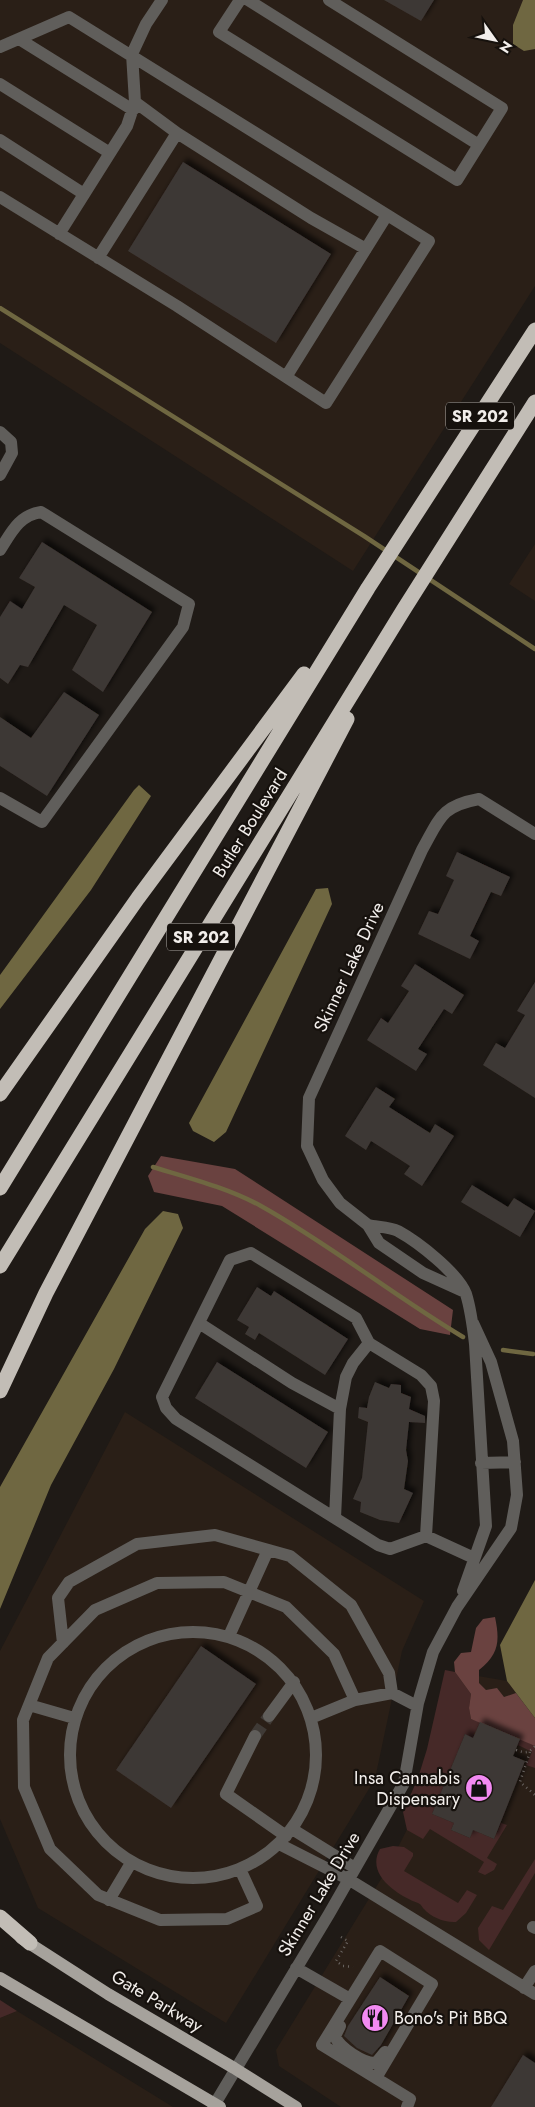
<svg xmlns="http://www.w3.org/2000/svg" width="535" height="2107" font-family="Jost,sans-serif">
  <defs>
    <filter id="shadow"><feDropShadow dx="4" dy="-4" stdDeviation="2.5" flood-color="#0009"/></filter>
  </defs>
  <rect width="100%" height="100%" fill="#1f1a16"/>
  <path fill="#2a1f17" d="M0 0H535V286L353 571 0 343Z
    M535 544V601L509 584Z
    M125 1412 424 1601 402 1651 375 1779 226 2023 38 1908 0 1819V1651Z
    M455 1672 507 1681 535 1718V2107H341L279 2066 276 2050 386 1871 427 1790Z
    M17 2011 173 2107H0V2018Z"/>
  <path fill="#462928" d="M445 1670 455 1672 471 1694 469 1708 471 1719 480 1722 473 1738 465 1734 432 1814 454 1823 451 1830 470 1838 473 1830 494 1839 501 1823 507 1825 487 1858 497 1864 494 1870 485 1875 478 1872 484 1862 430 1829 423 1839 407 1830 403 1812 418 1778 427 1749Z
    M520 1739 535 1746V1768L526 1765 532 1752 518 1745Z
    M393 1846 404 1847 413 1853V1856L404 1871 458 1903 467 1890 477 1895 466 1913 456 1922C445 1923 431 1917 424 1909 421 1906 422 1905 418 1903 399 1896 365 1875 380 1849Z
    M535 1859V1873L489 1950 479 1940 478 1928 492 1906 503 1910Z
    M0 2000 17 2011 0 2018Z"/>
  <path fill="#6a4240" d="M161 1156 235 1169 453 1310 450 1335 420 1329 222 1206 154 1192 148 1176Z
    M495 1617C500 1641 499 1654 479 1670V1683L486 1690 497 1688 504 1697 516 1693 535 1718V1746L471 1719 469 1708 471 1694 455 1672 454 1662 461 1653 471 1652 476 1628 483 1619Z"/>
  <path fill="#6f6741" d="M523 0H535V49L524 51 513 44V25Z
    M139 785 151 796 91 890 0 1009V975L134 790Z
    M328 888 332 904 226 1132 214 1142 193 1131 189 1123 316 889Z
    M163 1211 178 1214 183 1228 114 1369 51 1485 0 1609V1487L145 1229Z
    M535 1580V1718L507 1681 500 1645Z"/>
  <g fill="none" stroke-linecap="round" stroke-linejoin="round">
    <path stroke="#6f6741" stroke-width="4.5" d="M0 308 364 536 535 649
      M153 1167C189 1178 228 1188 261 1206 331 1245 394 1296 463 1337
      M503 1350 533 1354"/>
  </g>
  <path fill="#3e3734" filter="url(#shadow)" d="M384 0H434L421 21Z
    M183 162 331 254 276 343 128 251Z
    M42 542 152 612 103 692 72 670 97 625 64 605 28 667 20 665 8 684 0 678V617L10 601 22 609 35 587 19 578Z
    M64 692 99 715 47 796 0 766V717L31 738Z
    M457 852 510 877 501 896 491 892 470 936 479 941 470 959 418 934 429 911 438 914 454 880 446 876Z
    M415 964 464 995 452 1014 444 1009 418 1049 427 1054 416 1071 367 1040 381 1018 388 1023 409 991 401 986Z
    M535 982V1098L483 1065 496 1043 505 1048 525 1015 517 1011Z
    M376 1087 395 1099 389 1107 430 1133 435 1124 454 1136 422 1186 404 1174 410 1166 371 1141 366 1150 345 1136Z
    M472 1185 508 1207 514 1198 535 1211 520 1237 461 1202Z
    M257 1287 271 1296 274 1291 348 1339 325 1375 259 1333 255 1340 245 1334 249 1327 237 1320Z
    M217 1362 328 1432 306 1468 195 1398Z
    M375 1382 389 1388 391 1384 401 1385V1393L411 1397 409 1409 425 1416V1423L409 1422 406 1450 408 1461 404 1489 413 1493 399 1523 380 1520 360 1512 361 1502 353 1499 362 1478 368 1422 358 1418 359 1407 367 1408 369 1397Z
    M201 1646 256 1684 171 1808 116 1770Z
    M480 1722 520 1739 513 1756 525 1761 494 1839 473 1830 470 1838 451 1830 454 1823 432 1814 465 1734 473 1738Z
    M380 1977 409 1996 381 2045 372 2055 357 2048 344 2036 348 2026Z
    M523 2055 535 2063V2107H491Z"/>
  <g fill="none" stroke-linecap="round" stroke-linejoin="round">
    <path stroke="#3f3a36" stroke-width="12" stroke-dasharray="12 6" stroke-linecap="butt" d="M255 1736 269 1716"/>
    <path stroke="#6b6663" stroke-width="2.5" stroke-dasharray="1 4" stroke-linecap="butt" d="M516 1750C525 1753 528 1754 535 1746
      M530 1752 520 1782 535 1795
      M341 1937 348 1941 336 1961 343 1966 353 1967"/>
    <path stroke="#605e5b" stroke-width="12" d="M240 0 219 32 457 180 502 108 329 0
      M248 0 479 145
      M19 39 133 110
      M0 47 69 17 429 241 326 403 177 306 0 197
      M0 84 110 153
      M177 133 311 218 366 249
      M0 140 84 194
      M59 234 127 126 135 102 132 54 146 24 162 0
      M98 258 177 133 135 102
      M286 377 387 215
      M0 432 11 442 12 453 0 475
      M0 550C11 533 19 515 41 512L189 604 183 627 42 822 0 798
      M368 1225C377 1227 390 1227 398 1231 418 1242 458 1273 466 1294 471 1310 473 1327 475 1344L486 1526 463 1591
      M465 1292 423 1273 379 1243 368 1225 340 1203 323 1180 307 1146 309 1098 422 850C440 818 441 806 479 799L535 834
      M199 1323 292 1383 340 1409
      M481 1463 515 1462
      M335 1518 340 1409 346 1377 353 1363 369 1343
      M426 1536 434 1401 431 1386 421 1375 369 1343 356 1318 251 1253 230 1260 162 1397 166 1408 176 1419 378 1545 390 1549 426 1536 474 1558
      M70 1755a123 123 0 1 1 246 0a123 123 0 1 1-246 0Z
      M229 1636 268 1550
      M63 1643 58 1598 69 1582 137 1544 215 1535 290 1556 351 1605 389 1673 392 1693
      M29 1705 74 1718
      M269 1716 294 1682
      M311 1718 355 1700 392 1693 417 1706
      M255 1736 226 1794 286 1836
      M292 1829 355 1868
      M279 1844 348 1879 535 1994
      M240 1869 257 1906 227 1919 160 1920 98 1895 50 1849 24 1787 23 1720 48 1658 95 1610 157 1583 224 1582 286 1607 334 1654 355 1700
      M109 1900 131 1863
      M533 1927 535 1928
      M296 1968 350 1999
      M524 1988 535 1971
      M340 2026 335 2036C339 2048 364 2064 376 2063L385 2052
      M376 2078 432 1984 380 1951 322 2045 410 2099 407 2107
      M213 2107 329 1914 404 1783 418 1703 433 1652 457 1607 511 1528 517 1495 513 1441 491 1362 473 1323"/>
    <path stroke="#a6a29c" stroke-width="12" d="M21 1938 108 1994 234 2068 296 2107
      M0 1978 220 2107"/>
    <path stroke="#c2bdb6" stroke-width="15" d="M0 1094 138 898 304 674
      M0 1188 368 588 535 330
      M0 1266 404 609 535 402
      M0 1391 46 1293 347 719
      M0 1917 30 1943"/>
  </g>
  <defs>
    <g id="shop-disc" transform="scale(1.4375)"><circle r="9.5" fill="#f28af2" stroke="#16110d"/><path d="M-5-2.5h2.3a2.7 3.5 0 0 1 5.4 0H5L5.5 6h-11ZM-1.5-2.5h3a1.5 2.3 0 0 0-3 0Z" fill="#111"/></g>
    <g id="restaurant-disc" transform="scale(1.4375)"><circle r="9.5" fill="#f28af2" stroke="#16110d"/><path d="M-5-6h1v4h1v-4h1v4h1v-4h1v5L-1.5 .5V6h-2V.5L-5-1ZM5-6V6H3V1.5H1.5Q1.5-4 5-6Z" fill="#111"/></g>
  </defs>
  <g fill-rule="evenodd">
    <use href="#shop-disc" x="479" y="1788"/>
    <use href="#restaurant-disc" x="375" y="2018"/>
  </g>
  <g text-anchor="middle" stroke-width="4.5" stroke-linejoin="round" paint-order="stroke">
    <g fill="#16110d" stroke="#b0aca8" stroke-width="1">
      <rect x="446" y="402.5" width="68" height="27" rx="4"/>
      <rect x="167" y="923.5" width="68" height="27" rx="4"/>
    </g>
    <g font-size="16" font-weight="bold" fill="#f2eeeb">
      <text x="480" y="422">SR 202</text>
      <text x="201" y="943">SR 202</text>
    </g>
    <g font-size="18" fill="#f2eeeb" stroke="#16110d">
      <text transform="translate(250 823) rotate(-58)" y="6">Butler Boulevard</text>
      <text transform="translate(349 967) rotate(-65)" y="6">Skinner Lake Drive</text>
      <text transform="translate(319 1894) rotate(-59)" y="6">Skinner Lake Drive</text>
      <text transform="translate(157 2001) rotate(31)" y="6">Gate Parkway</text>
    </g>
    <g font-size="18" fill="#f2eeeb" stroke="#16110d" text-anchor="end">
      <text x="460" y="1784">Insa Cannabis<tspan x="460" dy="21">Dispensary</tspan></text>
      <text x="394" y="2024" text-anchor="start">Bono's Pit BBQ</text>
    </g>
  </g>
  <g transform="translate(495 40) rotate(123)" stroke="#16110d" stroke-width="4" paint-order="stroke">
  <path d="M0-4L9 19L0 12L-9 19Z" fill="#f2eeeb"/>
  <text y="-8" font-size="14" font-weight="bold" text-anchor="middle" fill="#f2eeeb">N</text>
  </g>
</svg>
